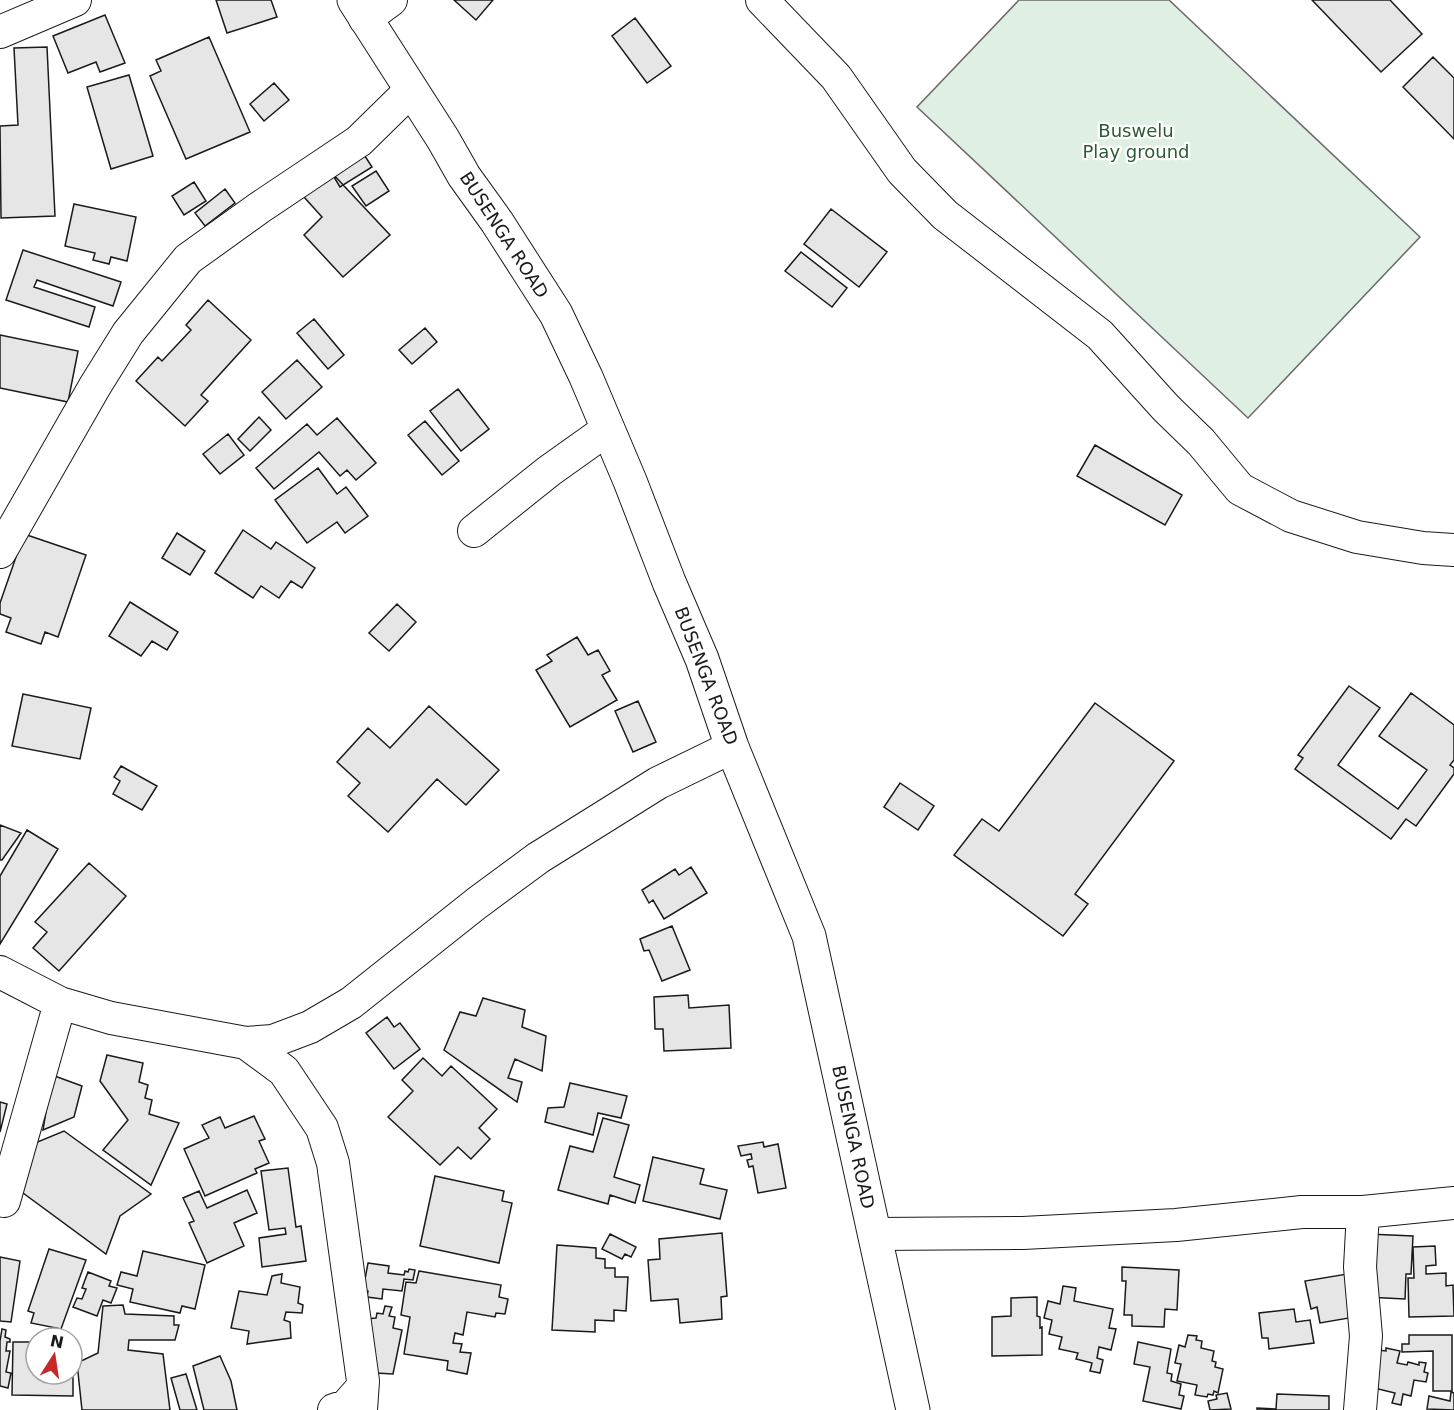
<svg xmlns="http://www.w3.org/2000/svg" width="1454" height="1410" font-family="'DejaVu Sans',sans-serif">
  <rect width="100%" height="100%" fill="#fff"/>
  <path fill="#e0efe3" stroke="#6a6a6a" stroke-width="1.5" d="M1019 0H1169L1420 237 1248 418 917 107Z"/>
  <path fill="#e6e6e6" stroke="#1a1a1a" stroke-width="1.5" d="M216 0H271L277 17 227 33Z
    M454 0H493L476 20Z
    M1312 0H1390L1422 34 1381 72Z
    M105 15 125 63 100 72 96 62 68 73 53 36Z
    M635 18 671 66 647 83 612 36Z
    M209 37 250 132 186 159 150 76 161 71 156 60Z
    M47 47 55 216 1 218 0 126 18 125 14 48Z
    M1433 57 1454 78V139L1403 87Z
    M129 75 153 156 111 169 87 87Z
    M274 83 289 100 264 121 250 104Z
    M363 153 372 167 340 187 331 172Z
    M376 171 389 191 366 206 352 186Z
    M331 172 390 235 343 277 304 235 322 217 304 197Z
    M194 182 206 201 184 215 172 196Z
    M225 189 235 203 205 226 195 213Z
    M74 204 136 217 127 261 111 257 109 264 93 260 95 253 65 246Z
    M831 209 887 252 859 287 804 244Z
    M23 250 121 282 113 306 37 280 34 287 95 307 89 327 6 300Z
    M801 252 847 288 832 307 785 271Z
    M208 300 251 340 201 395 208 401 185 426 136 381 158 357 162 361 191 330 186 325Z
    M314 319 344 355 328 369 297 333Z
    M425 328 437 342 412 364 399 350Z
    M0 335 78 351 68 402 0 388Z
    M297 360 322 387 286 419 262 392Z
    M458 389 489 429 461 451 430 411Z
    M259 417 271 430 250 451 238 439Z
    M337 418 376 463 356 480 347 470 340 476 319 452 274 489 256 468 307 424 317 435Z
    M425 421 459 461 442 475 408 435Z
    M228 434 244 455 220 474 203 454Z
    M1095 445 1182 495 1165 525 1077 476Z
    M318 468 337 494 346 487 368 516 345 533 337 522 307 543 275 500Z
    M243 530 271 549 276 542 315 568 302 588 291 581 279 598 261 586 253 598 215 573Z
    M177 533 205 551 190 575 162 558Z
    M24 534 86 555 58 637 45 632 41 644 6 632 11 618 0 614V603Z
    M130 602 178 632 167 650 152 641 141 656 109 636Z
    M397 604 416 622 389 651 369 633Z
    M577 637 588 655 598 650 610 671 602 675 617 700 570 727 536 670 552 661 547 655Z
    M1349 686 1380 708 1338 765 1398 809 1427 770 1379 736 1411 693 1454 725V760L1450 765 1454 768V774L1416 826 1406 819 1391 839 1295 769 1303 758 1298 755Z
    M23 694 91 708 80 759 12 746Z
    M638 701 656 742 633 752 615 711Z
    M1095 703 1174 761 1075 894 1088 904 1063 936 954 855 982 819 999 831Z
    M429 706 499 770 466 805 437 779 388 832 348 796 360 783 337 762 368 728 390 748Z
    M121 766 157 786 142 810 113 794 120 781 114 777Z
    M900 783 934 806 918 830 884 807Z
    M0 825 21 833 2 860H0Z
    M27 830 58 849 0 944V876Z
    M89 863 126 896 59 971 33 948 47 932 35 922Z
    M691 867 707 893 664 919 653 900 649 903 642 890 675 869 679 875Z
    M672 926 690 970 662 981 649 950 644 951 640 939Z
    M688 995 689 1008 729 1005 731 1048 664 1051 663 1029H655L654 997Z
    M483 998 525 1010 522 1027 546 1036 542 1071 515 1059 508 1078 522 1082 517 1102 444 1050 460 1012 476 1016Z
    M387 1017 394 1027 400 1023 420 1049 394 1069 366 1033Z
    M107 1055 143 1063 139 1082 148 1085 145 1098 152 1100 149 1114 179 1123 151 1185 103 1150 128 1120 100 1081Z
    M423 1058 442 1076 451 1066 497 1109 479 1128 490 1139 471 1159 458 1147 440 1165 388 1117 413 1091 402 1080Z
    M52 1075 82 1086 74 1117 43 1130Z
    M570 1083 627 1096 621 1118 598 1113 593 1135 545 1122 548 1108 564 1107Z
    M0 1102 7 1104 0 1132Z
    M254 1116 265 1139 259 1141 269 1163 255 1169 257 1173 205 1196 184 1149 209 1138 202 1125 220 1117 225 1128Z
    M603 1118 629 1125 614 1177 640 1185 635 1203 610 1195 608 1204 558 1190 570 1146 593 1152Z
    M64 1131 151 1194 120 1216 106 1254 19 1190 35 1143Z
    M763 1142 764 1147 778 1144 786 1188 758 1193 753 1166 749 1167 747 1160 752 1159 751 1154 741 1156 738 1146Z
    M653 1157 704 1169 700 1184 727 1190 720 1219 643 1201Z
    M288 1168 296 1227 301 1226 306 1261 262 1267 259 1238 286 1234 285 1228 269 1230 261 1171Z
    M435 1176 504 1191 502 1201 512 1203 499 1263 420 1246Z
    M247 1190 257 1213 234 1223 244 1246 207 1263 189 1223 194 1221 183 1198 199 1191 207 1208Z
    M722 1233 727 1296 721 1297 722 1319 680 1323 678 1299 651 1301 648 1260 660 1259 659 1239Z
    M610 1234 636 1247 631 1257 625 1254 622 1259 602 1249Z
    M1368 1234 1413 1236 1411 1274H1406L1405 1299 1365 1297Z
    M557 1245 596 1248V1258L605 1259V1268H615V1277H628L626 1311 614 1310V1321L595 1320V1332L552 1330Z
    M1435 1246 1436 1265 1426 1266V1274L1446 1273V1286L1453 1285 1454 1316 1409 1317 1408 1278H1414L1413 1247Z
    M49 1249 86 1260 61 1329 31 1323 34 1313 28 1311Z
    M143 1251 205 1265 195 1309 182 1306 180 1313 130 1302 133 1289 117 1285 121 1272 137 1276Z
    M0 1257 20 1261 11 1322 0 1321Z
    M368 1263 389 1266 388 1273 404 1275 405 1271 408 1272 409 1269 415 1270 413 1280 404 1279 402 1291 383 1289 382 1299 367 1297 368 1291 363 1290Z
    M1122 1267 1179 1270 1177 1310 1165 1309 1164 1327 1132 1326V1315H1124L1126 1281H1122Z
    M419 1271 501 1285 499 1297 508 1299 505 1314 496 1313 495 1317 467 1312 463 1335 455 1333 453 1343 462 1344 460 1352 471 1353 467 1374 447 1370 448 1361 404 1354 410 1317 401 1315 406 1282 416 1283Z
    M88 1272 111 1281 109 1286 117 1288 111 1303 103 1300 97 1316 73 1307 77 1298 82 1299 86 1289 82 1288Z
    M282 1274 281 1283 300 1287 298 1303 303 1305 302 1313 286 1312 284 1320 290 1322 291 1338 247 1344 249 1331 231 1328 239 1291 267 1295 272 1276Z
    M1347 1274 1355 1317 1320 1323 1317 1307 1311 1309 1305 1281Z
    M1063 1286 1076 1288 1074 1301 1113 1309 1109 1328 1116 1329 1111 1350 1099 1347 1097 1358 1103 1360 1100 1373 1090 1371 1092 1363 1076 1359 1078 1353 1059 1349 1062 1337 1049 1334 1052 1320 1044 1318 1048 1301 1060 1304Z
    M1037 1297V1316L1040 1317V1328L1042 1327V1355L992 1356V1317L1011 1316V1298Z
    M123 1305 125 1314 174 1316V1325H179L175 1340H129L128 1350 163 1354 170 1410H82L77 1363 98 1353 103 1306Z
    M385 1306 392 1307 389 1316 395 1317 393 1328 402 1330 393 1374 376 1373 365 1319 376 1318 377 1313 383 1314Z
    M1294 1309 1296 1322 1310 1320 1314 1343 1269 1349 1268 1338H1262L1259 1313Z
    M2 1329 6 1330 5 1337 10 1339V1342H7L6 1351H10L6 1372 11 1373 8 1388 0 1386V1341Z
    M1188 1335 1197 1336 1196 1340 1202 1341 1201 1348 1214 1351 1212 1361 1216 1362 1215 1367 1223 1369 1218 1393 1214 1391 1213 1395 1208 1394 1207 1397 1195 1395 1197 1385 1177 1381 1181 1364 1175 1363 1179 1345 1185 1347Z
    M1409 1335H1452V1391H1433V1351L1402 1352V1344H1409Z
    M13 1342H36V1374H72L73 1356V1396L12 1395Z
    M1138 1342 1171 1349 1167 1373 1172 1374 1171 1381 1181 1384 1179 1395 1184 1396 1181 1409 1143 1401 1150 1367 1134 1364Z
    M1386 1348 1400 1351 1397 1363 1407 1365 1408 1362 1419 1365V1362L1426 1363 1424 1372 1428 1373 1426 1382 1414 1380 1411 1396 1403 1394 1401 1405 1392 1403 1395 1393 1370 1387 1378 1350 1386 1351Z
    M220 1356 231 1381 237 1410H204L193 1366Z
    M186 1374 197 1410H180L171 1378Z
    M1451 1392 1454 1393V1410L1427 1409 1429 1396 1450 1401Z
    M1227 1393 1231 1409 1210 1410 1208 1401 1217 1399 1216 1395Z
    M1277 1394 1329 1396V1410H1257V1408L1276 1409Z"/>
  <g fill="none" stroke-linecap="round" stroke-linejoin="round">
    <g stroke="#1a1a1a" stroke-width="34">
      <path id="minor" d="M762 0 836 77 902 171 945 215 1100 335 1166 408 1201 442 1240 489 1291 516 1357 537 1423 548 1454 550
        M365 19 391 0
        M0 32 75 0
        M474 531 549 471 608 429
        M0 552 95 386 128 333 188 259 259 208 359 141 410 91
        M0 972 60 1003 111 1018 246 1043 273 1041 310 1027 351 1003 477 903 538 858 658 783 732 747
        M246 1043 284 1071 322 1128 333 1163 363 1381 361 1410
        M4 1201 60 1003
        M875 1234 1023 1233 1176 1225 1302 1212H1363L1454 1203
        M334 1410 346 1406 362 1388
        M1360 1410 1366 1336 1360 1267 1363 1212"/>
    </g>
    <g stroke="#1a1a1a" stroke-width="35">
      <path id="tertiary" d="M354 0 443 139 464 176 497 222 556 314 586 377 630 481 669 582 702 659 732 747 809 936 913 1410"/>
    </g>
    <use href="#minor" stroke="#fff" stroke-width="32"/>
    <use href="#tertiary" stroke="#fff" stroke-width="33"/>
  </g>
  <g text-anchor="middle" stroke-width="4.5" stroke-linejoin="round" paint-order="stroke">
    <g font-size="18" fill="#2b5a34" stroke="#fff">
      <text x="1136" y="137">Buswelu<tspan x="1136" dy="21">Play ground</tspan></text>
    </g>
    <g font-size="18" fill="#1a1a1a" stroke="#fff">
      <text transform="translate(504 235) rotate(57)" y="6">BUSENGA ROAD</text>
      <text transform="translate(706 676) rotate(69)" y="6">BUSENGA ROAD</text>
      <text transform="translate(853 1137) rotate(78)" y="6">BUSENGA ROAD</text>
    </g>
  </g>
  <g transform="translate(54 1356) rotate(12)"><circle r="28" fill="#ffffff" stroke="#a3a3a3" stroke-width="1.5"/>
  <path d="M0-4.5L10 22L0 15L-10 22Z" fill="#c62828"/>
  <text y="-9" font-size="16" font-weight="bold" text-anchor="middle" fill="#1a1a1a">N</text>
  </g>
</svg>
